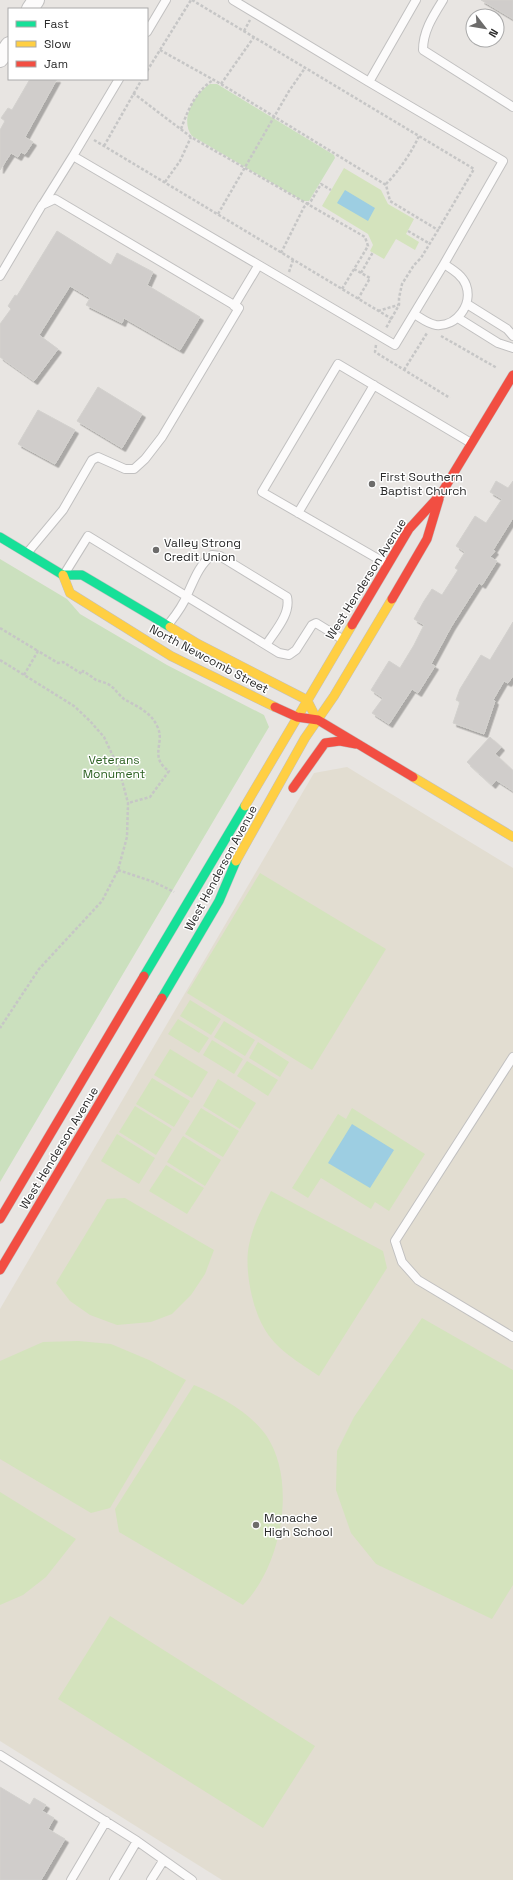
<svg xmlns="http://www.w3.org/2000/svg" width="513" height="1880" font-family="'Space Grotesk',sans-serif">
  <defs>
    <filter id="shadow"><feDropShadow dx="3.5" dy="3.5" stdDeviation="0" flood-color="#0004"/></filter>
  </defs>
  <rect width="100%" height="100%" fill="#e8e5e2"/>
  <path fill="#e2ddd1" d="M347 767 513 868V1880H222L0 1741V1309L314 773Z"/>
  <path fill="#cbe0be" d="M210 84H217L334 155 335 158 309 201H303L192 136C179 120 195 93 210 84Z
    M0 559 67 599 80 614 167 665 264 715 269 727 0 1182Z"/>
  <path fill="#d4e3bd" d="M344 168 381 190 388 204 414 219 406 234 419 242 415 250 396 239 384 259 370 251 373 245 368 234 322 206Z
    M260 873 386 949 312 1070 187 993Z
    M190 1000 221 1019 211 1035 180 1016Z
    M178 1019 209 1038 199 1053 168 1034Z
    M224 1021 255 1040 245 1056 214 1037Z
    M212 1040 243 1059 234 1074 203 1055Z
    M258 1042 289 1062 280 1077 249 1058Z
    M170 1049 208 1072 192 1098 154 1075Z
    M247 1061 278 1080 268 1096 237 1076Z
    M152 1078 190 1101 174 1127 136 1104Z
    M218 1079 256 1103 240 1129 203 1106Z
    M135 1106 172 1129 156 1155 119 1132Z
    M201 1108 239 1131 223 1157 185 1134Z
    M352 1108 425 1154 389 1211 375 1202 371 1209 321 1178 308 1198 292 1188 338 1114 346 1119Z
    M117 1134 155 1158 139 1184 101 1161Z
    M183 1136 221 1160 205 1186 167 1162Z
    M166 1165 204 1188 187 1214 149 1191Z
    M271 1191 383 1251 387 1268 319 1376C300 1363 275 1349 264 1328 252 1308 244 1268 249 1245 253 1225 262 1208 271 1191Z
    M125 1198 214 1250 205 1274 191 1295 172 1314 151 1322 117 1325 90 1315 70 1301 56 1283 107 1199Z
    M422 1318 513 1370V1585L492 1619 376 1564 351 1533 336 1490 337 1451 354 1417Z
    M78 1341 111 1344 149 1360 186 1380 110 1508 91 1513 0 1459V1361L43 1342Z
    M194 1385C220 1396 249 1412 266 1435 298 1482 281 1567 243 1605L119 1532 115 1509Z
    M0 1492 76 1539 46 1577 23 1595 0 1605Z
    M110 1616 315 1746 263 1828 58 1699Z"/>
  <path fill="#9dcee2" d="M345 190 375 208 368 221 337 203Z
    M352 1124 394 1150 370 1188 328 1163Z"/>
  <path fill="#d0cdcb" stroke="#d3d1ce" filter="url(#shadow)" d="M481 0H513V19Z
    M30 79H57L25 137 33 142 25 154 21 152 18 157 11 153 0 170V130L5 121 1 118 8 108 12 110Z
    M57 231 111 265 117 253 153 272 147 285 200 317 180 350 124 318 122 323 86 305 90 298 70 286 39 335 58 349 34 381 0 357V324L11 309 8 306 15 295 17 296Z
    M98 387 142 414 122 448 77 421Z
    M38 410 75 430 55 464 18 444Z
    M496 481 508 488 513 481V518L493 550 495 551 490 557 497 561 482 585 479 583 451 627 431 664 435 666 418 693 412 689 389 724 372 713 383 698 371 690 389 661 400 668 414 645 424 625 414 619 424 601 432 589 442 595 458 570 455 568 465 552 456 546 475 516 486 523 502 499 490 492Z
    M513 622V676L508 683 504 681 493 700 495 701 484 734 453 723 460 702 456 700 460 689 481 655 490 660Z
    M490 737 501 747 495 754 513 771V791L496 780 492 785 467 762Z
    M0 1787 30 1805 34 1798 46 1805 42 1811 54 1818 48 1829 65 1839 41 1880H0Z"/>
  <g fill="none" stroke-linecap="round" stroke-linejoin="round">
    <g stroke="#c1c0c0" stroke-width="10">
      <path id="lane" d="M233 0 369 82
        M416 0 369 82 503 161 444 264
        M443 0C433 16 423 31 423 50L513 107
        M147 32 166 0
        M119 79 73 156 395 345 444 264C453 270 462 275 466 285 473 304 457 327 436 325 428 324 421 318 414 314
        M43 204 73 156
        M0 276 42 205 55 199 239 308 162 437 145 459 134 469H125L98 457 92 460 63 510 28 552
        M467 304 507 329 513 336
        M234 306 258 266
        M458 318 498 343 513 348
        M298 513 374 385
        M387 564 262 492 338 364 471 443
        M65 573 88 536 279 653 289 655 296 650 312 625 316 623 342 639
        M168 625C175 616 183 606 187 595 194 580 199 565 212 555L220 556 287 597C291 614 275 631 266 645
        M513 1057 395 1241 402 1262 418 1280 513 1337
        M0 1755 137 1841 192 1880
        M71 1880 106 1821
        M114 1880 137 1841
        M151 1880 163 1861"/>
    </g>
    <g stroke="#c1c0c0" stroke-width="18">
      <path id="street" d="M30 9 36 0
        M0 59 9 45"/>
    </g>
    <g stroke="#c1c0c0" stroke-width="10">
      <path id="fast" d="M0 537 63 575H82L170 627
        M144 976 245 806
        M162 998 219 901 236 861"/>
    </g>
    <g stroke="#c1c0c0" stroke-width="10">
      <path id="slow" d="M63 575 70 593 171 656 275 707
        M170 627 198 644 307 700 313 712
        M413 777 513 837
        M245 806 352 625
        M236 861 305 738 334 696 392 599"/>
    </g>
    <g stroke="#c1c0c0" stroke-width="10">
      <path id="jam" d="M392 599 427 539 439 499
        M352 625 409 529 441 494 513 375
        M275 707 297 717 318 720 413 777
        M293 788 325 743 340 741 356 744
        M0 1219 144 976
        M0 1270 162 998"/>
    </g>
    <path stroke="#c6c6c6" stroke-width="2.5" stroke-dasharray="3 2" stroke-linecap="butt" d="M192 0 474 169 438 230
      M244 31 250 20
      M160 50 221 84 386 185 390 201 438 230 421 258 414 265 402 284 399 298V305L386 328
      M147 71 191 0
      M221 84 254 37
      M133 93 191 137 365 237 368 246 342 289
      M181 129C188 110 195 92 213 80
      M94 140 392 319
      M104 146 142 79
      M165 182 180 161 191 137
      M386 184C398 172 412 152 419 136
      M218 214 289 91 305 68
      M408 231 430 244
      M281 253 304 207 311 201 321 184 331 190
      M354 269 370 278 358 299
      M289 272 293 260
      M361 273 373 252
      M378 311 398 305
      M441 336 497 368
      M376 345 375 352 450 398
      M404 370 427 333
      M0 628 38 651
      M0 660 74 706 90 721 104 737 119 769 128 803 127 837 118 870 102 901 39 969 0 1028
      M24 675 38 651 58 663 63 662 82 674 83 671C88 674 92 677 96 680 101 682 106 682 111 686 115 689 119 695 124 699 136 706 151 712 157 726 166 742 148 757 169 771L150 797 128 803
      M118 870 154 882 174 892"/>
    <use href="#lane" stroke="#fcfbfb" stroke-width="8"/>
    <use href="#street" stroke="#fcfbfb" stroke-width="16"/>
    <use href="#fast" stroke="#16e098" stroke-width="9"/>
    <use href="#slow" stroke="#ffcf43" stroke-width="9"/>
    <use href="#jam" stroke="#f24e42" stroke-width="9"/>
  </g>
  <g fill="#6d6c6b" stroke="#fff" stroke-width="1.5">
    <circle cx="372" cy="484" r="4"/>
    <circle cx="156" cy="550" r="4"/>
    <circle cx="256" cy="1525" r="4"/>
  </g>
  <g text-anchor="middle" stroke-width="3" stroke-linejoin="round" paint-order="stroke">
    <g font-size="12" fill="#2b2b2b" stroke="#fff" text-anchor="start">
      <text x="380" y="481">First Southern<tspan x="380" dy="14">Baptist Church</tspan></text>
      <text x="164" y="547">Valley Strong<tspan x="164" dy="14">Credit Union</tspan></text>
      <text x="264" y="1522">Monache<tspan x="264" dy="14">High School</tspan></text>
    </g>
    <g font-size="12" fill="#2b2b2b" stroke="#fff">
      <text transform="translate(366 579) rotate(-58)" y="4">West Henderson Avenue</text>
      <text transform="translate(209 659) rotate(28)" y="4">North Newcomb Street</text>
      <text transform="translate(221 868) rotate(-62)" y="4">West Henderson Avenue</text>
      <text transform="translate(59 1148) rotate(-59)" y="4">West Henderson Avenue</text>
    </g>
    <g font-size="12" fill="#2d6122" stroke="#fff">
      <text x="114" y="764">Veterans<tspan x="114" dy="14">Monument</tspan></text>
    </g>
  </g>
  <rect x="8" y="8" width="140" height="72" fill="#ffffff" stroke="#aaaaaa"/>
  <rect x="16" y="21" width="20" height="6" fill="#16e098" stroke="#aaaaaa"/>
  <text x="44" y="28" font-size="12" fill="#2b2b2b">Fast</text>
  <rect x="16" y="41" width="20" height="6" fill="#ffcf43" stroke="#aaaaaa"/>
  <text x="44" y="48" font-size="12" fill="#2b2b2b">Slow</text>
  <rect x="16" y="61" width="20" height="6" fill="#f24e42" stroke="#aaaaaa"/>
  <text x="44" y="68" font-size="12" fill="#2b2b2b">Jam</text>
  <g transform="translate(485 28) rotate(121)"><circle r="19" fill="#ffffff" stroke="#aaaaaa"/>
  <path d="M0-3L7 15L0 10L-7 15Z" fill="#6d6c6b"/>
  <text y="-6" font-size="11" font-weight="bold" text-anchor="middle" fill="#2b2b2b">N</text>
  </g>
</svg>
